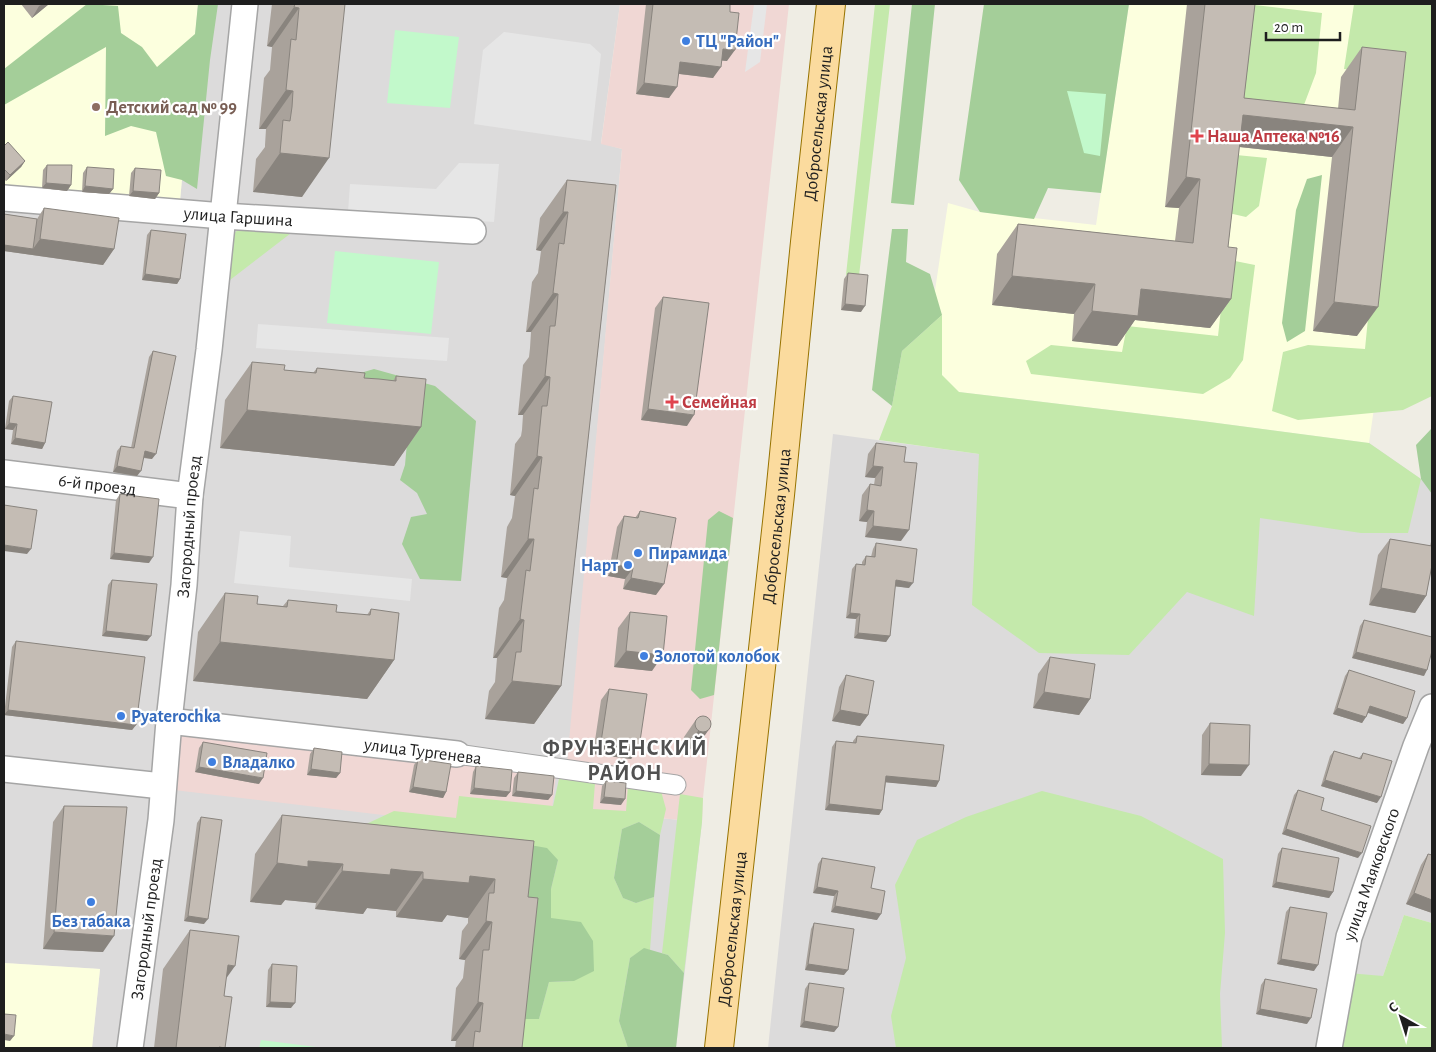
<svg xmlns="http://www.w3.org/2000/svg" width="1436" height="1052" font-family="'Alegreya Sans',sans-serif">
  <rect width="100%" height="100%" fill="#efede4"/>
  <path fill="#dcdbdb" d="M198 4H620L601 143 622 149 564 809 702 822 676 1048H92L100 969 4 963V185L180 201Z
    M833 434 979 454 1369 443 1421 479 1432 483V923L1404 915 1383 976 1341 1048H768Z"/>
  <path fill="#f0d7d4" d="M620 4H789L703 798 702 822 563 809 622 149 601 144Z
    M182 730 556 775 549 835 174 790Z"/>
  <path fill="#fcffde" d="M4 4H198L180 201 4 185Z
    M1129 4H1432L1369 443 1202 421 959 392 921 385 948 203 980 212 1096 225Z
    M4 963 100 969 92 1048H4Z"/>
  <path fill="#c4e9ab" d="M875 4H890L859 276 846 275Z
    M1246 4 1322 13 1316 73 1296 126 1233 120Z
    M1354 4H1432V396L1403 410 1298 420 1272 411 1283 352 1308 345 1365 349 1392 74 1344 69Z
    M1226 154 1267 158 1259 206 1246 217 1220 211Z
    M242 225 295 230 230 280 233 235Z
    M1215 257 1255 265 1243 360 1230 378 1203 394 1031 374 1026 361 1051 345 1122 352 1127 326 1218 336 1225 273Z
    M942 315V375L959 392 1202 421 1369 443 1421 479 1408 533H1361L1260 518 1254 616 1187 592 1129 655 1039 653 972 605 979 454 879 440 892 406 902 351Z
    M559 779 595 783 593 809 626 811 628 785 661 791 666 809 660 835 639 822 622 829 614 878 623 898 636 903 654 897 650 950 644 949 630 958 619 1021 628 1048H509L513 1019H539L549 982 574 981 551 918V889L558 860 345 834 394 811 456 818 459 796 553 806Z
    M1042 791 1141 816 1223 859 1225 933 1220 994 1222 1048H896L891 1016 906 958 895 885 917 840 966 817Z
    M680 794 703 798 702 822 684 973 668 955 662 953Z
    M1404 915 1432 923V1048H1341L1348 973 1383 976Z"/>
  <path fill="#a4ce99" d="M87 4 118 6 121 33 142 47 157 67 195 34 198 4H218L210 60 197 189 182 180 166 176 156 132 131 126 105 136 106 47 4 105V69Z
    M912 4H935L914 205 891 203Z
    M984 4H1129L1101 193 1048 188 1034 219 980 212 959 180Z
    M1322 175 1305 331 1287 342 1282 323 1296 210 1307 179Z
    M892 229H908L906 262 930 274 942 315 902 351 892 406 872 390Z
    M374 369 435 386 476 421 461 581 420 579 402 544 411 517 427 514 417 493 400 480 405 465 410 409 337 380Z
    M1432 428V494L1421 479 1416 445Z
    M719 511 733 518 714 695 700 699 691 690 708 520Z
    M639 822 660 835 654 897 636 903 623 898 614 878 622 829Z
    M530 845 547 848 558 860 551 889V918L581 922 593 941 594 971 574 981 549 982 539 1019H513Z
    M644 948 668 955 684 973 676 1048H628L619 1021 630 958Z"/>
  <path fill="#c2f9cb" d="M395 30 459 37 450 108 387 103Z
    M1067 91 1106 94 1100 156 1084 153Z
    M335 251 439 262 431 334 327 323Z
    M261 1040 324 1048H325H259Z"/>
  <path fill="#e6e6e6" d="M754 4H767L760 62 745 72Z
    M504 32 590 44 601 54 591 141 474 124 483 50Z
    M459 163 499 164 494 222 348 212 350 184 436 189Z
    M258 324 449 338 447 361 256 348Z
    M240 531 291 536 289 567 412 579 410 601 234 583Z"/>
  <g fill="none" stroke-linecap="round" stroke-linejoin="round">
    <g stroke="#a5a5a5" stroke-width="21">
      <path id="pedestrian" d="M457 754 676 785"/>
    </g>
    <g stroke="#a5a5a5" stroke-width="28">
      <g id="minor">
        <path id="s1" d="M4 198 223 216 473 231"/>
        <path id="s2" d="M4 473 190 496"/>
        <path d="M169 721 457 754"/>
        <path d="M4 769 162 786"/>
        <path id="s3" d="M130 1048 161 820 169 721 184 585 190 496 209 350 245 4"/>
        <path id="s4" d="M1329 1048 1349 937 1416 746 1432 707"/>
      </g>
    </g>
    <g stroke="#977301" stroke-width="30">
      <g id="primary">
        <path id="s5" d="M719 1048 780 495 805 242 831 4"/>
      </g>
    </g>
    <use href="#pedestrian" stroke="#fff" stroke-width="19"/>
    <use href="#minor" stroke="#fff" stroke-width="25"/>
    <use href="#primary" stroke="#fbdb9e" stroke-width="28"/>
  </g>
  <path fill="#a9a29b" d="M21 4H49L32 18Z
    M272 4H345L302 197 253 192 256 159 265 147V145L266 129H259L264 78 270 70 272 47 267 46Z
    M646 4H730L727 61 721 60 713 78 679 74 669 98 636 94Z
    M1187 4H1255L1244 98 1338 109 1341 77 1362 47 1357 336 1313 331 1332 157 1239 147 1228 247 1231 299 1210 328 1135 320 1117 346 1072 341 1074 314 992 305 997 254 1018 224 1175 241 1179 208 1165 207Z
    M4 146 25 161 21 167 6 181 4 179Z
    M47 165 71 185 67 191 42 188 43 170Z
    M87 167 113 189 109 194 82 192 83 173Z
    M135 168 159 193 155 199 129 196 131 173Z
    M567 180 616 185 561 686 534 724 485 719 489 691 495 682 497 658H493L499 608 504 600 507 578 501 577 507 527 512 518 515 496 510 495 515 444 521 436 522 430 523 415H518L523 365 529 357 530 348 531 332H526L532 282 538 273 541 251 536 250 540 218Z
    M44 208 114 249 103 265 4 251V214L37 219Z
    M151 230 180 279 177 284 142 280 147 235Z
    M848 273 861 312 841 310 844 279Z
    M663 297 687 426 641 420 655 308Z
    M153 351 152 459 143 458 137 476 113 472 117 451 121 446 131 448 149 357Z
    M252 362 284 370 313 373 317 368 364 378 393 381 396 376 421 427 394 466 220 448 225 400Z
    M13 396 45 443 42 449 11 444 13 430 5 429 9 401Z
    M876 443 904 462 901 541 865 537 867 522 859 521 862 495 870 484 874 485 875 478 865 477 868 454Z
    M120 494 149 563 110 559 116 500Z
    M640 511 656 595 623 589 625 579 608 576 617 527 624 516 635 518Z
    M1432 538V565L1426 596 1415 613 1369 605 1378 555 1390 539 1430 546Z
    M876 543 909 588 895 586 890 636 886 642 854 638 856 619 846 618 852 569 856 564H862V562L866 556 871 557 873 549Z
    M112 580 147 641 102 636 108 585Z
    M225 593 257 604 283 606 288 600 336 612 367 615 371 609 394 660 367 699 193 681 198 632Z
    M630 612 652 671 614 667 618 628Z
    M1364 620 1424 676 1352 658 1360 626Z
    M16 641 136 725 132 730 4 715 12 647Z
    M1050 657 1090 699 1079 715 1033 708 1038 674Z
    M1349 670 1407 718 1403 724 1368 713 1362 723 1333 714 1345 676Z
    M846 675 868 715 860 726 832 721 839 687Z
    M609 689 639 748 631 759 593 754 601 700Z
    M699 717 698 745 693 749 687 748 683 743 684 737 695 721Z
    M1210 723 1241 776 1201 775 1202 735Z
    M857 736 939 781 936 787 886 782 882 810 879 815 825 810 832 747 836 741 853 743V741Z
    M203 742 259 784 195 772 199 748Z
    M314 748 340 773 336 778 307 775 310 754Z
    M1334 751 1359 758 1363 753 1377 803 1321 786 1330 756Z
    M418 759 446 792 443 798 409 792 414 765Z
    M476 766 510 792 506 797 470 794 473 772Z
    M518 772 552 795 548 800 512 796 514 778Z
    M606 781 621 805 600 803 602 786Z
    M1298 790 1321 810 1358 858 1282 834 1294 795Z
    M64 806 103 952 43 949 53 822Z
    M282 815 534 841 528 897 522 1048H455L456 1041H451L456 988 463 978 465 960 459 959 462 931 468 923V918L447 915 442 922 396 917V911L367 908 363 914 315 909 316 903 285 900 281 905 250 902 255 854Z
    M201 817 204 924 184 921 197 823Z
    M1282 848 1333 892 1329 898 1272 887 1278 854Z
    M1428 854 1432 913 1406 904 1421 865Z
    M822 858 871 888 877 920 831 912 834 896 813 893 818 864Z
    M1290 907 1314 971 1277 964 1286 912Z
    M814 923 844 975 805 970 811 929Z
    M190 930 226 979 224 996 225 1048H154L163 969Z
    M272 964 291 1008 266 1007 268 970Z
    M1265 979 1307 1024 1256 1014 1261 985Z
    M809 983 838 1027 834 1032 800 1027 805 989Z"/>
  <path fill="#89847e" d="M43 4H49L32 18 39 6Z
    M294 7 299 8 272 47 267 46Z
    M723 49 735 50 727 61 715 60Z
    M680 62 721 67 713 78 672 73Z
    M644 83 677 87 669 98 636 94Z
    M286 90 293 91 266 129H259Z
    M1243 115 1353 127 1332 157 1222 145Z
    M280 153 329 158 302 197 253 192Z
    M25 161 21 167 6 181 10 175Z
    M1186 177 1200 179 1179 208 1165 207Z
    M46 183 71 185 67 191 42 188Z
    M85 186 113 189 109 194 82 192Z
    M133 191 159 193 155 199 129 196Z
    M563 212H568L541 251 536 250Z
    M40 239 114 249 103 265 4 251V245L33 249Z
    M145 274 180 279 177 284 142 280Z
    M1012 276 1095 284 1074 314 992 305Z
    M1141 289 1231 299 1210 328 1135 320 1117 346 1072 341 1092 311Z
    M553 293 558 294 531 332H526Z
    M1334 302 1378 307 1357 336 1313 331Z
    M845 304 865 306 861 312 841 310Z
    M545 376 550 377 523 415H518Z
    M648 409 694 415 687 426 641 420Z
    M247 410 421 427 394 466 220 448Z
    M9 423 17 424 13 430 5 429Z
    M15 438 45 443 42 449 11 444Z
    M145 451 156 454 152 459 141 457Z
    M537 456 542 457 515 496 510 495Z
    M117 466 141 471 137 476 113 472Z
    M873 466 883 467 875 478 865 477Z
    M867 510 874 511 867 522 859 521Z
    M873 526 909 530 901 541 865 537Z
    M528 539H534L507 578 501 577Z
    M4 545 31 549 27 554 4 551Z
    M114 553 153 557 149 563 110 559Z
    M616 565 633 568 625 579 608 576Z
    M631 578 664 584 656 595 623 589Z
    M896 580 913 583 909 588 892 586Z
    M1381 588 1426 596 1415 613 1369 605Z
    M850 613 860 614 856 619 846 618Z
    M520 619 524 620 497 658H493Z
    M106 631 151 636 147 641 102 636Z
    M858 633 890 636 886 642 854 638Z
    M220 642 394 660 367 699 193 681Z
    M626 651 663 655 652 671 614 667Z
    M1356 652 1427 670 1424 676 1352 658Z
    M512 681 561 686 534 724 485 719Z
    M1044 692 1090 699 1079 715 1033 708Z
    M1370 706 1407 718 1403 724 1366 712Z
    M1337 708 1366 717 1362 723 1333 714Z
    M8 710 136 725 132 730 4 715Z
    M840 710 868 715 860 726 832 721Z
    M710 728 698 745 693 749 687 748 698 731Z
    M601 742 639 748 631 759 593 754Z
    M1209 764 1249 765 1241 776 1201 775Z
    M199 767 263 778 259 784 195 772Z
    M311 769 340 773 336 778 307 775Z
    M886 776 939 781 936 787 882 782Z
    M1325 780 1381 797 1377 803 1321 786Z
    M413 787 446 792 443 798 409 792Z
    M474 788 510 792 506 797 470 794Z
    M516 791 552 795 548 800 512 796Z
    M604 797 625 799 621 805 600 803Z
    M829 804 882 810 879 815 825 810Z
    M1286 829 1362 853 1358 858 1282 834Z
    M308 861 343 864 316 903 285 900 281 905 250 902 277 863Z
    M391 869 423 872 396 911 367 908 363 914 315 909 342 871Z
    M470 876 495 879 468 918 447 915 442 922 396 917 423 879Z
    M1276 882 1333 892 1329 898 1272 887Z
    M817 887 838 891 834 896 813 893Z
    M1414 893 1432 900V913L1406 904Z
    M835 906 881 914 877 920 831 912Z
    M188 916 208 919 204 924 184 921Z
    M486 921 492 922 465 960 459 959Z
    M54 932 114 936 103 952 43 949Z
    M1281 959 1318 965 1314 971 1277 964Z
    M808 964 848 970 844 975 805 970Z
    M228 965 235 966 208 1004Z
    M270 1002 295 1003 291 1008 266 1007Z
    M478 1002 483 1003 456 1041H451Z
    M1260 1009 1311 1018 1307 1024 1256 1014Z
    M804 1021 838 1027 834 1032 800 1027Z
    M4 1034 14 1036 10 1041 4 1040Z"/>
  <path fill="#c4bcb4" stroke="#89847e" d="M295 4H345L329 158 280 153 283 120 290 121 292 107 293 91 286 90 291 39 296 40 299 8 294 7Z
    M653 4H730V12L739 13 735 50 723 49 721 67 680 62 677 87 644 83Z
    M1205 4H1255L1244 98 1355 110 1362 47 1406 52 1378 307 1334 302 1353 127 1243 115 1228 247 1237 248 1231 299 1141 289 1138 316 1092 311 1095 284 1012 276 1018 224 1193 243 1200 179 1186 177Z
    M8 142 25 161 10 175 4 169V146Z
    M47 165H72L71 185 46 183Z
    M87 167 114 169 113 189 85 186Z
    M135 168 161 170 159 193 133 191Z
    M567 180 616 185 561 686 512 681 516 652H521L524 620 520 619 526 570 530 571 534 539H528L534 488 538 489 542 457 537 456 542 406H547L549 391 550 377 545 376 550 326H555L557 309 558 294 553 293 559 243 564 244 568 212H563Z
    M44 208 119 218 114 249 40 239Z
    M4 214 37 219 33 249 4 245Z
    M151 230 186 234 180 279 145 274Z
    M848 273 868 275 865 306 845 304Z
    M663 297 709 303 694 415 648 409Z
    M153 351 176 356 156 454 145 451 141 471 117 466 121 446 134 448Z
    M252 362 285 365 284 370 316 373 317 368 365 373 364 378 379 379 396 381V376L426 379 421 427 247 410Z
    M13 396 52 402 45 443 15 438 17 424 9 423Z
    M876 443 906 447 904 462 917 463 909 530 873 526 874 511 867 510 870 484 881 486 883 467 873 466Z
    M120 494 159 499 153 557 114 553Z
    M4 505 37 510 31 549 4 545Z
    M640 511 676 518 664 584 631 578 633 568 616 565 624 516 638 518Z
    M1390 539 1432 546V565L1426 596 1381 588Z
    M876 543 917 549 913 583 896 580 890 636 858 633 860 614 850 613 856 564 865 565 866 556 875 557Z
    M112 580 157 584 151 636 106 631Z
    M225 593 258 596 257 604 287 607 288 600 337 605 336 612 370 615 371 609 399 613 394 660 220 642Z
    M630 612 667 616 663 655 626 651Z
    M1364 620 1432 637V651L1427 670 1356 652Z
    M16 641 145 657 136 725 8 710Z
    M1050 657 1095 664 1090 699 1044 692Z
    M1349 670 1415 691 1407 718 1370 706 1366 717 1337 708Z
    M846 675 874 681 868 715 840 710Z
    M609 689 647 694 639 748 601 742Z
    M695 724a8 8 0 1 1 16 0a8 8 0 1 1-16 0Z
    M1210 723 1250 725 1249 765 1209 764Z
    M857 736 944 745 939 781 886 776 882 810 829 804 836 741 856 743Z
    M203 742 267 753 263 778 199 767Z
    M314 748 342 752 340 773 311 769Z
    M1334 751 1361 759 1363 753 1392 761 1381 797 1325 780Z
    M418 759 451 764 446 792 413 787Z
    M476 766 512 770 510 792 474 788Z
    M518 772 554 776 552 795 516 791Z
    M606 781 626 783 625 799 604 797Z
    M1298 790 1324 798 1321 810 1371 826 1362 853 1286 829Z
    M64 806 127 807 114 936 54 932Z
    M282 815 534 841 528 897 538 898 522 1048H473L475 1031 480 1032 483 1003 478 1002 483 950H489L492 922 486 921 489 893H494L495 879 470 876 469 883 423 879V872L408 871 391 869 390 875 342 871 343 864 308 861V867L277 863Z
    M201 817 222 820 208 919 188 916Z
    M1282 848 1339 858 1333 892 1276 882Z
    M1428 854 1432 855V900L1414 893Z
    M822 858 875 867 871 888 885 891 881 914 835 906 838 891 817 887Z
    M1290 907 1327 913 1318 965 1281 959Z
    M814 923 854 929 848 970 808 964Z
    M190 930 239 936 235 966 228 965 224 996 232 997 225 1048 219 1047V1048H176Z
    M272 964 297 966 295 1003 270 1002Z
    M1265 979 1317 989 1311 1018 1260 1009Z
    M809 983 844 988 838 1027 804 1021Z
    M4 1014 16 1015 14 1036 4 1034Z"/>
  <g fill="#3f7fe0" stroke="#fff" stroke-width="2">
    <circle cx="686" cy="41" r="5"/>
    <circle cx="638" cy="553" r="5"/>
    <circle cx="628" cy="565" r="5"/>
    <circle cx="644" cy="656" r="5"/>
    <circle cx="121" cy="716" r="5"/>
    <circle cx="212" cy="762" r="5"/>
    <circle cx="91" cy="902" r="5"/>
  </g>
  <circle fill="#8d6e63" stroke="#fff" stroke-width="2" cx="96" cy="107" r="5"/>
  <g fill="#e0444e" stroke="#fff" stroke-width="2">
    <path d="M1194.5 128.5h5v5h5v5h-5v5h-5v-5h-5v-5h5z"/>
    <path d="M669.5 394.5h5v5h5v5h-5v5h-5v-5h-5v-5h5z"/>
  </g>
  <g text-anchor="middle" stroke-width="4.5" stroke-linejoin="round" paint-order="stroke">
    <g font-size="18" font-weight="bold" fill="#366cbe" stroke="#fff" text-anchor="start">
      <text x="696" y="47">ТЦ "Район"</text>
      <text x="648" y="559">Пирамида</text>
      <text x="618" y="571" text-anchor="end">Нарт</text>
      <text x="654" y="662">Золотой колобок</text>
      <text x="131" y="722">Pyaterochka</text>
      <text x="222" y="768">Владалко</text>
      <text x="91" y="927" text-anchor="middle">Без табака</text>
    </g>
    <g font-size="18" font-weight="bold" fill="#785e54" stroke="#fff" text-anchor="start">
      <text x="106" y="113">Детский сад № 99</text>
    </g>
    <g font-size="18" fill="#1e1e1e" stroke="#fff">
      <text dy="6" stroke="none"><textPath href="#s5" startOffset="930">Добросельская улица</textPath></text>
      <text dy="6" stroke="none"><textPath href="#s1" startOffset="235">улица Гаршина</textPath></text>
      <text dy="6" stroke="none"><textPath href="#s2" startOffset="94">6-й проезд</textPath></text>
      <text dy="6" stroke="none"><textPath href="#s3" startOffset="525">Загородный проезд</textPath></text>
      <text dy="6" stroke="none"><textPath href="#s5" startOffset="525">Добросельская улица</textPath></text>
      <text transform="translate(423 751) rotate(7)" y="6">улица Тургенева</text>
      <text dy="6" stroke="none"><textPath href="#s4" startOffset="179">улица Маяковского</textPath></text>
      <text dy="6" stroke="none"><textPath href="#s3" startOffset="120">Загородный проезд</textPath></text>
      <text dy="6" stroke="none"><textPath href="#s5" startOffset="120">Добросельская улица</textPath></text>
    </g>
    <g font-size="18" font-weight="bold" fill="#be3a42" stroke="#fff" text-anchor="start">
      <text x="1207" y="142">Наша Аптека №16</text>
      <text x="682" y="408">Семейная</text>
    </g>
    <g font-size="22" font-weight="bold" letter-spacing="1" fill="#515151" stroke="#fff">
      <text x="625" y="755">ФРУНЗЕНСКИЙ<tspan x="625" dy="25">РАЙОН</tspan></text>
    </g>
  </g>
  <rect width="1436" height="1052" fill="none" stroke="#1e1e1e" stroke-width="10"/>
  <g transform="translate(1401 1017) rotate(321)" stroke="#ffffff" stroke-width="4" paint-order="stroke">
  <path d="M0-4L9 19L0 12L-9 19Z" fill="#1e1e1e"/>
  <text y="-8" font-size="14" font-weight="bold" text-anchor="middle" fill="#1e1e1e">С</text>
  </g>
  <path d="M1266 32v8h74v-8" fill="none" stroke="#1e1e1e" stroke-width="2.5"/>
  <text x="1274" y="32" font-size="15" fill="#1e1e1e" stroke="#ffffff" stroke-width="4" paint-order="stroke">20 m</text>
</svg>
